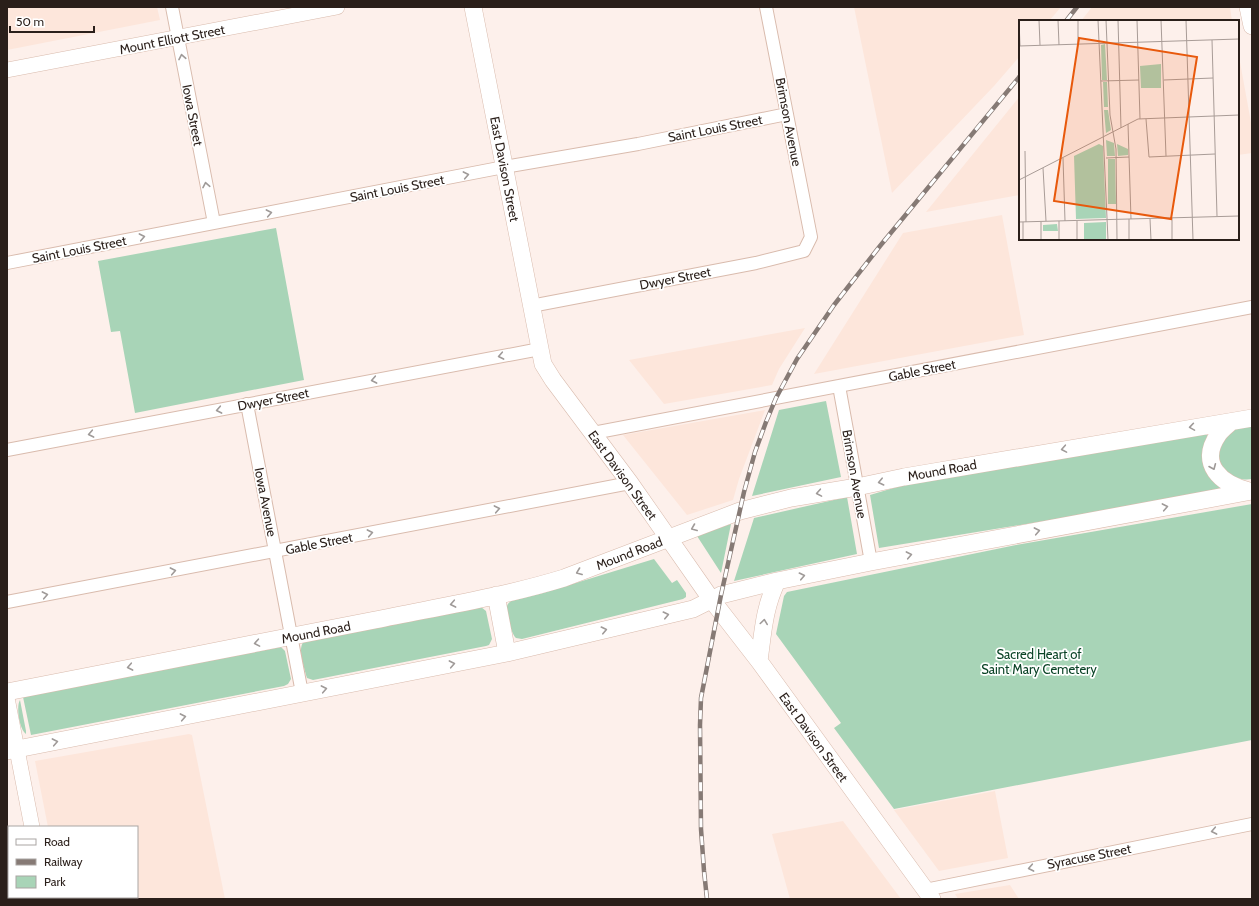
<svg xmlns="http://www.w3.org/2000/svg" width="1259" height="906" font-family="Cabin,sans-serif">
  <rect width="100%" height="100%" fill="#fdf0eb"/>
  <path fill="#fde6db" d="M7 7H157L160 20 7 50Z
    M854 7H1061L1049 21H1020V56L994 86 892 193Z
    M1092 7H1230L1232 21H1081Z
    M1238 51 1252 128V153L1238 155Z
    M1020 96V195L926 212Z
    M1002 215 1024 335 814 374 903 233Z
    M805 328 779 369 772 385 664 404 629 360Z
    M765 410 739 479 733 500 687 515 623 435Z
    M189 734 192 735 225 899H62V897H137V827H48L35 761Z
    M995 791 1008 858 939 871 894 810Z
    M843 821 901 899H790L772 834Z
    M1010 885 1019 899H958L955 894Z"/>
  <path fill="#a8d4b7" d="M276 228 304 380 135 413 120 331 111 332 98 261Z
    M826 401 841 477 752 496 779 410Z
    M1252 425V479C1234 482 1214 469 1219 448 1221 442 1224 436 1227 431Z
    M1203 434 1207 435 1220 485V489L1216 493 879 548 870 495 917 481Z
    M847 497 857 554 734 581 754 518Z
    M1252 504V740L894 809 834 728 841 723 776 634 784 596 787 592 1016 545Z
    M731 524 721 573 697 536 701 533Z
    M654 559 672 583 677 580 686 593V597L683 599 522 639 516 638C511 634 506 612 507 606 508 603 509 603 511 601L543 593Z
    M481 607 486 611 492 639 489 645 486 646 313 680 307 678 306 675C304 666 297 649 304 641Z
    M281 647 285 651 291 679 288 684 284 686 31 735 23 697Z
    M20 700 26 731V734C19 729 16 706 20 700Z"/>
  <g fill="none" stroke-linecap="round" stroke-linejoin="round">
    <g stroke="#d9bbad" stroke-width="14">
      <path id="minor" d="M172 7 214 223
        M7 263 504 167 638 144 787 114
        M531 306 756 263 804 251 811 237 766 7
        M839 386 871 562
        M247 404 302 693
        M593 433 1252 307
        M7 450 540 349
        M7 602 630 483
        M925 890 1252 824"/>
    </g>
    <g stroke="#d9bbad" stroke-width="16">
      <path id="tertiary" d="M7 70 337 7
        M7 698 32 827
        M45 897V899"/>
    </g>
    <g stroke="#d9bbad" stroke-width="18">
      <path id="secondary" d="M473 7 543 364 553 380 630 483 711 599 759 661 932 899
        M1248 7 1252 26
        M1231 422C1227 426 1221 430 1218 435 1198 464 1221 484 1249 491
        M496 595 507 653
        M759 661C763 632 764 608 777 581
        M7 692C130 667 252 645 375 620 438 607 502 597 564 578L740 511 791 498 857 487 904 477 1252 418
        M7 751 507 653 693 609 721 595 777 581 871 562 1252 491"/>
    </g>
    <use href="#minor" stroke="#fff" stroke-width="12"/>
    <use href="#tertiary" stroke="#fff" stroke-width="15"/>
    <use href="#secondary" stroke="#fff" stroke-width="17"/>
    <g stroke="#867a75" stroke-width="4.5">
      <path id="rail" d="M1066 21 1077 7
        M707 899 704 871 701 829 700 725 701 698 721 595 744 492 755 452 766 422 776 398 797 359 834 305 880 246 1020 76"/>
    </g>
    <use href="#rail" stroke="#fff" stroke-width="3" stroke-dasharray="9" stroke-linecap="butt"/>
  </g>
  <defs><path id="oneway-chevron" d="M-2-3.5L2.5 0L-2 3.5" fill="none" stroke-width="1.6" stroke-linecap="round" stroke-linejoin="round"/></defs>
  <g stroke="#9f9a98">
    <use href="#oneway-chevron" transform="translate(182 57) rotate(-101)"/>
    <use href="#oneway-chevron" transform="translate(466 175) rotate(-11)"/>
    <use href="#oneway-chevron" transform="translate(206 185) rotate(-101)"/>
    <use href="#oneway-chevron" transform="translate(269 213) rotate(-11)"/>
    <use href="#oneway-chevron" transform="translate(142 237) rotate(-11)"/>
    <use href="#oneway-chevron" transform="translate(501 356) rotate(169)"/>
    <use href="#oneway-chevron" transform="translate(374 380) rotate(169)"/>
    <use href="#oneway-chevron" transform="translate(219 410) rotate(169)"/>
    <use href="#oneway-chevron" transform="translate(1192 427) rotate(171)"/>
    <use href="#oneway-chevron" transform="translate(91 434) rotate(169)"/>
    <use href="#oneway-chevron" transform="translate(1064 449) rotate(170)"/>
    <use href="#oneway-chevron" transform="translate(1213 467) rotate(67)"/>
    <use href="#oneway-chevron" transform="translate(881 482) rotate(167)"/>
    <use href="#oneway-chevron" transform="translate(819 493) rotate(170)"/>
    <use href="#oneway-chevron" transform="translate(1165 507) rotate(-11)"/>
    <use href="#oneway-chevron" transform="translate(497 509) rotate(-11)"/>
    <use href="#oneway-chevron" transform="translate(694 528) rotate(158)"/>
    <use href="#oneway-chevron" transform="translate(1037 531) rotate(-11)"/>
    <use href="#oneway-chevron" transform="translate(370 533) rotate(-11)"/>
    <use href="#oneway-chevron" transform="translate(909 555) rotate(-11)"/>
    <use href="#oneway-chevron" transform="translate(173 571) rotate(-11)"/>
    <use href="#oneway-chevron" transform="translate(579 572) rotate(159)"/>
    <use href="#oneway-chevron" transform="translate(802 576) rotate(-12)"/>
    <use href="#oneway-chevron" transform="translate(45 595) rotate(-11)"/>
    <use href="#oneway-chevron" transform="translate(453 604) rotate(169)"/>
    <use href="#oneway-chevron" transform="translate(666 615) rotate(-13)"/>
    <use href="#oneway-chevron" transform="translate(764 622) rotate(-82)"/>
    <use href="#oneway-chevron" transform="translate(604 630) rotate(-13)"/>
    <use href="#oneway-chevron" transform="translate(257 643) rotate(170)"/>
    <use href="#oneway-chevron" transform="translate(452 664) rotate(-11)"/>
    <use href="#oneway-chevron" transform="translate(130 667) rotate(169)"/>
    <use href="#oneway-chevron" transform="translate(324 689) rotate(-11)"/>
    <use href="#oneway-chevron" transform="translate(183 717) rotate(-11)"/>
    <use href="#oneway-chevron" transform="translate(55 742) rotate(-11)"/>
    <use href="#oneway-chevron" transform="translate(1214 831) rotate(169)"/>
    <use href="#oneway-chevron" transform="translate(1031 868) rotate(169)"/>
  </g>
  <g text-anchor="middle" stroke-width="3.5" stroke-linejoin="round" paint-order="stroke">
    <g font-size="13" fill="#2a1f1a" stroke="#fff">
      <text transform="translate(172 39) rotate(-11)" y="5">Mount Elliott Street</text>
      <text transform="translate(193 115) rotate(79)" y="5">Iowa Street</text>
      <text transform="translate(789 122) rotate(79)" y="5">Brimson Avenue</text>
      <text transform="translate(715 128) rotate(-11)" y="5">Saint Louis Street</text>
      <text transform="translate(505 169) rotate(79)" y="5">East Davison Street</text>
      <text transform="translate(397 188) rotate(-11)" y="5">Saint Louis Street</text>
      <text transform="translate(79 249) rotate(-11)" y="5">Saint Louis Street</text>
      <text transform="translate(675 278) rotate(-11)" y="5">Dwyer Street</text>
      <text transform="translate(922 370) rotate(-11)" y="5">Gable Street</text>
      <text transform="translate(273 399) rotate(-11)" y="5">Dwyer Street</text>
      <text transform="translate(942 470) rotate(-10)" y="5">Mound Road</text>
      <text transform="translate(855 474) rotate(80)" y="5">Brimson Avenue</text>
      <text transform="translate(623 475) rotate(54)" y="5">East Davison Street</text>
      <text transform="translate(266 502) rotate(79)" y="5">Iowa Avenue</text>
      <text transform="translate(319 543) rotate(-11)" y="5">Gable Street</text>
      <text transform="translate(629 553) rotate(-21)" y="5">Mound Road</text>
      <text transform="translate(316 632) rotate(-11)" y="5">Mound Road</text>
      <text transform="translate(814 737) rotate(54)" y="5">East Davison Street</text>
      <text transform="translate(1089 856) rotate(-11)" y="5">Syracuse Street</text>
    </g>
    <g font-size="13" fill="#0a4326" stroke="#fff">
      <text x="1039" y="659">Sacred Heart of<tspan x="1039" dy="15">Saint Mary Cemetery</tspan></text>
    </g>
  </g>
  <g transform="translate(1019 20)">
    <rect width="220" height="220" fill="#fdf0eb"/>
    <path d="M86 24 88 60H83L82 25ZM142 44V68H122L121 46ZM84 62H88L89 87H85ZM85 90H89L92 110 87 113ZM87 120 95 123 96 136H88ZM80 124 84 126 87 198 57 199 55 136ZM98 124 109 129V135L99 136ZM89 139H96L97 184H89ZM87 202V220H65V203ZM38 204 39 211H24V205Z" fill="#a8d4b7"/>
    <path fill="none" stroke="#a99c97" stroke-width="1" d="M0 0 1 26M20 0 21 25M39 0 40 25M59 0V24M79 0 89 220M87 0 91 95 97 129 98 220M99 0 102 108M118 0 121 99M142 0 147 136M167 0 174 220M193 20 198 196M0 26 220 19M145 60 194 58M82 61 120 60M127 99 130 137 196 134M109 104 112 199M6 131 7 202M44 138 46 201M87 138 110 137M24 148 27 201M0 160 119 99 220 95M153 198V220M110 199V220M131 199 132 220M40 201V220M58 201V220M0 202 220 196M4 202V220M22 202V220"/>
    <path fill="#e8590c" fill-opacity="0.15" stroke="#e8590c" stroke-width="2" d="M60 18 178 37 152 199 35 181Z"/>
    <rect width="220" height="220" fill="none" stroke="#2a1f1a" stroke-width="2"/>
  </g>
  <rect width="1259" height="906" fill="none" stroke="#2a1f1a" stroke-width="16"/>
  <rect x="8" y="826" width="130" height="72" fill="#ffffff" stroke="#aaa5a3"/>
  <rect x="16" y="839" width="20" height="6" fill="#ffffff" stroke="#aaa5a3"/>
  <text x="44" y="846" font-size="12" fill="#2a1f1a">Road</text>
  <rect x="16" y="859" width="20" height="6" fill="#867a75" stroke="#aaa5a3"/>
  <text x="44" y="866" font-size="12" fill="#2a1f1a">Railway</text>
  <rect x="16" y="876" width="20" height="12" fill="#a8d4b7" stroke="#aaa5a3"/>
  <text x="44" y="886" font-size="12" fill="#2a1f1a">Park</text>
  <path d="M10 26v6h84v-6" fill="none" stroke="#2a1f1a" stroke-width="2"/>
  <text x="16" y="26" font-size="12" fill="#2a1f1a" stroke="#ffffff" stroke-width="3" paint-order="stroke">50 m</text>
</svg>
